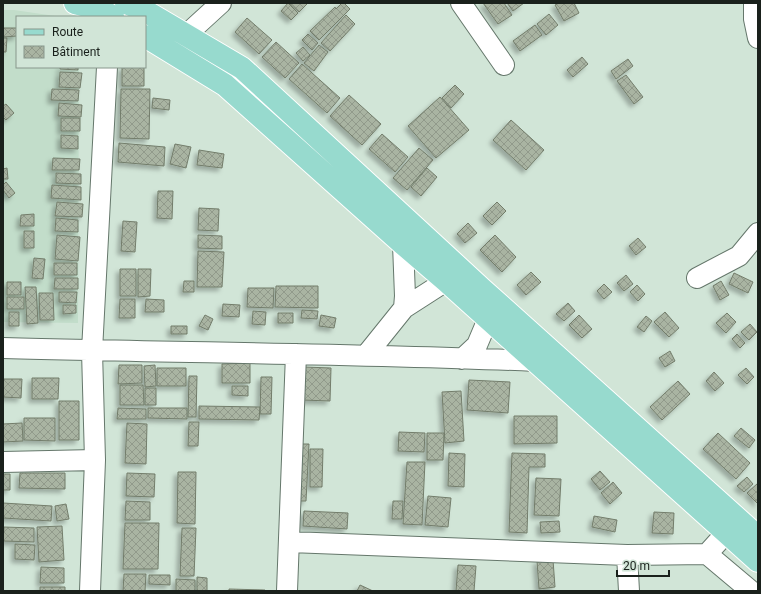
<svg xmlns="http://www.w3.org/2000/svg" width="761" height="594" font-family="Roboto,sans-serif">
  <defs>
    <pattern id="building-cross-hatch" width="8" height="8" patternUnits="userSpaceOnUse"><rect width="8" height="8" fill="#a9b4a2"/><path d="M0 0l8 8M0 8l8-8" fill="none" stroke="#919a8b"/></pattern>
    <filter id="shadow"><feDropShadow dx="-3.5" dy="3.5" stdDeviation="2" flood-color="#0004"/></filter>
  </defs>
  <rect width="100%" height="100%" fill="#d1e5d7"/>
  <path fill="#c2ddca" d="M3 10H14L62 17H17V67H79L78 323 3 322Z"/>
  <path fill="url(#building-cross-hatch)" stroke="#737d6b" filter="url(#shadow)" d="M288 3 298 13 291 20 281 11Z
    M289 3H308L299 12Z
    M342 3H344L350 9 319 40 310 31 335 7 336 9Z
    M483 3H504L512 15 498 24Z
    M507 3H524L513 11Z
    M559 3H574L579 13 564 21 555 5Z
    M549 14 558 25 546 35 537 24Z
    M346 15 355 24 330 51 321 43Z
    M247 18 272 40 259 54 235 32Z
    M535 25 542 35 520 51 513 41Z
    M3 28H17V36L3 37Z
    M308 34 318 43 312 50 302 40Z
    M3 38H7L6 52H3Z
    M276 42 299 63 285 78 262 57Z
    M319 45 328 52 314 71 304 63Z
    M303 47 310 55 303 61 296 53Z
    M582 57 588 64 573 77 567 70Z
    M628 59 633 66 616 79 611 71Z
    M302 64 340 98 327 113 289 79Z
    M60 67H78V70L60 69Z
    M122 67H144V86H122Z
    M60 72 82 73 80 88 59 87Z
    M626 75 643 97 634 104 617 81Z
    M455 85 464 94 451 108 442 98Z
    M52 89 79 90 78 101 51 100Z
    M121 89H150L149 139 120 138Z
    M349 95 381 124 362 145 330 116Z
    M440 97 469 130 436 158 408 126Z
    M153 98 170 100 169 110 152 108Z
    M59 103 82 105 81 117 58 116Z
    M6 104 14 113 6 120 3 117V106Z
    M61 118H80V131H61Z
    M511 120 544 150 526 170 493 140Z
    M382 134 408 157 395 172 369 149Z
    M61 135 78 136V149L61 148Z
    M119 143 165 147 164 166 118 162Z
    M175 144 191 147 186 168 170 164Z
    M419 148 433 160 407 190 393 178Z
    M199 150 224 154 222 168 197 165Z
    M53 158 80 159 79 170H52Z
    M7 168 8 179H3V169Z
    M427 168 437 177 421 196 411 187Z
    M56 173 81 174V184L56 183Z
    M6 182 15 193 9 198 3 190V185Z
    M52 185 81 187V200L51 198Z
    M158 191H173L172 219 157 218Z
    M57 202 83 204 82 217 55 216Z
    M497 202 506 211 492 225 483 216Z
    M199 208 219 209 218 231 198 230Z
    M34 214V226H20L21 215Z
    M56 218 78 220V232L55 231Z
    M123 221 137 222 135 252 121 251Z
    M468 223 477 233 465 243 457 234Z
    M24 231H34V248H24Z
    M57 235 80 237 78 261 55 259Z
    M198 235 222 236V249L198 248Z
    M495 235 516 257 502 272 480 250Z
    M638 238 646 247 636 255 629 246Z
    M198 251 224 252 222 287H197Z
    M34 258 45 259 43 279 32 278Z
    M54 263H77V275H54Z
    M120 269H136V296H120Z
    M138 269H151L150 296 138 297Z
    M531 272 541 282 526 295 517 285Z
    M734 273 753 282 748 293 729 284Z
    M626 275 633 284 624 291 617 283Z
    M55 278H78V289H54Z
    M184 281H194V292H183Z
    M721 281 729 295 720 300 713 286Z
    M7 282H21V295H7Z
    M604 284 612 292 604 299 597 291Z
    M637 285 645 294 638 301 630 292Z
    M276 286H318V308L275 307Z
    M25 287H36L38 323 27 324Z
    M248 288H274L273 308 247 307Z
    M59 292H77L76 303 59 302Z
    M39 293H53L54 320H40Z
    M7 297H24V309H7Z
    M120 299H135V318H119Z
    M146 299 164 300V312H145Z
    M568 303 575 311 564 321 556 314Z
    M223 304 240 305 239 317 222 316Z
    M63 305H76V313L63 314Z
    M302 310 318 311 317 319 301 318Z
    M253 311 266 312 265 325 252 324Z
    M9 312H19V326H9Z
    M665 312 679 328 669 337 654 322Z
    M278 313H293V323H278Z
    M727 313 736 322 726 333 716 323Z
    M205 315 213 319 208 330 199 326Z
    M321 315 336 318 334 328 319 326Z
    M579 315 592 329 582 338 569 325Z
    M646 316 652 321 644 332 637 327Z
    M750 324 757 332 749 340 741 332Z
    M171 326H187V334H171Z
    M737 334 745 343 740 348 732 339Z
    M670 351 675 361 665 367 659 358Z
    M250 363V383H222V364Z
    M119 365H142V383L118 384Z
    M155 365 156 386 145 387 144 366Z
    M304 367 331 368 330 401 302 400Z
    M157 368H186V386H157Z
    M746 368 754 377 747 384 738 375Z
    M714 372 724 383 715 391 706 381Z
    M189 376H197L196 417H188Z
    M261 377H272L271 414H260Z
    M32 378H59L58 399H32Z
    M3 379H22L21 398 3 397Z
    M469 380 510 382 508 413 467 410Z
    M678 381 690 394 662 420 650 407Z
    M120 385H143L144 405H120Z
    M232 386H248V396L232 395Z
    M145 388H156V405H145Z
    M461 391 464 441 445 443 442 392Z
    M59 401H79V440H59Z
    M199 406 260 407 259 420 199 419Z
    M118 408 146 409V419H117Z
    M148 408H187V419L148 418Z
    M514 416H557V443L514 444Z
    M24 418H55V441L24 440Z
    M189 422H199L198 446H188Z
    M22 423 23 441 3 442V424Z
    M127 423 147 424 146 464 125 463Z
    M741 428 755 440 749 448 734 436Z
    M399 432 425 433 424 452 398 451Z
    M427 433H444L443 460H427Z
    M718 433 750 463 736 479 703 449Z
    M296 444H309L306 501H294Z
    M310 449H323L322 487H310Z
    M449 453 465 454 464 487 448 486Z
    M512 453 545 454V467H529L527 533 509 532Z
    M407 462H425L422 525 403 524Z
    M600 471 610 482 600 490 591 479Z
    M178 472H196L195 524 177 523Z
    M20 473H65V489L19 488Z
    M127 473 155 474 154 497 126 496Z
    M3 474H10V490H3Z
    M747 477 753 484 744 492 737 486Z
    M536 478 561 479 559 516 534 515Z
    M613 482 622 493 610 504 601 493Z
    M758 483V504L747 493Z
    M428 496 451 498 448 527 425 525Z
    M126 501 150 502V520H125Z
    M393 501H403L402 519H392Z
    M3 503 52 506 51 521 3 518Z
    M66 504 69 519 57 521 55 506Z
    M304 511 348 513 347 529 303 526Z
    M654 512 674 513 673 534 652 533Z
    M594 516 617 520 615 532 592 527Z
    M559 521 560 532 541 533 540 522Z
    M125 523H159L158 569H123Z
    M62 526 64 560 39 562 37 527Z
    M4 527 34 528V542L3 541Z
    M182 528H196L194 576H180Z
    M15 544 35 545 34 560 15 559Z
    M553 560 555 587 539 589 537 561Z
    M458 565 476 566 474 591H456Z
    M41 567 64 568V583H40Z
    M124 574H146L145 591H123Z
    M149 575H170V585L149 584Z
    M197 577 207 578V591H197Z
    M176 579 195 580V591H176Z
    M360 585 373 591H357Z
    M40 587H65V591H40Z
    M229 589 265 590V591H229Z"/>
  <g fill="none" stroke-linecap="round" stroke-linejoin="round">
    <g stroke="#65776b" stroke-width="22">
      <path id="minor" d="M461 3 504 65
        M754 3V19L758 38
        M186 35 221 3
        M403 244 405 296 404 308
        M697 278 739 256 758 233
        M3 348C180 353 358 353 535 361
        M367 354 404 308 446 281 460 277
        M462 359 477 345 488 319 486 305
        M3 462 95 460
        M290 542 627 555 707 554 726 533
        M707 554 751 591
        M627 555 629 591
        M90 591 95 460 92 351 107 67
        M287 591 296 354"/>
    </g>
    <g stroke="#fff" stroke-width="24">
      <path id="primary" d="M75 3 102 10 113 17
        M126 3 147 12 242 68 482 289 758 537
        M145 36 225 85 403 244 446 281 758 561"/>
    </g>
    <use href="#minor" stroke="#fff" stroke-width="20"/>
    <use href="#primary" stroke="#97dace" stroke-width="22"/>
  </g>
  <rect width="761" height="594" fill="none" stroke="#1a211c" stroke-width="8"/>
  <rect x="16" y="16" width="130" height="52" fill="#d1e5d7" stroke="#88978c"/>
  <rect x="24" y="29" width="20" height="6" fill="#97dace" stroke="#88978c"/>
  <text x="52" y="36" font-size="12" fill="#1a211c">Route</text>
  <rect x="24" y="46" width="20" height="12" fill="url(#building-cross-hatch)" stroke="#88978c"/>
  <text x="52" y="56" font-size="12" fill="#1a211c">Bâtiment</text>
  <path d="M617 570v6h52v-6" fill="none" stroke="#1a211c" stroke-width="2"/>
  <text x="623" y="570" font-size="12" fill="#1a211c" stroke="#d1e5d7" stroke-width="3" paint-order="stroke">20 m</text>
</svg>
